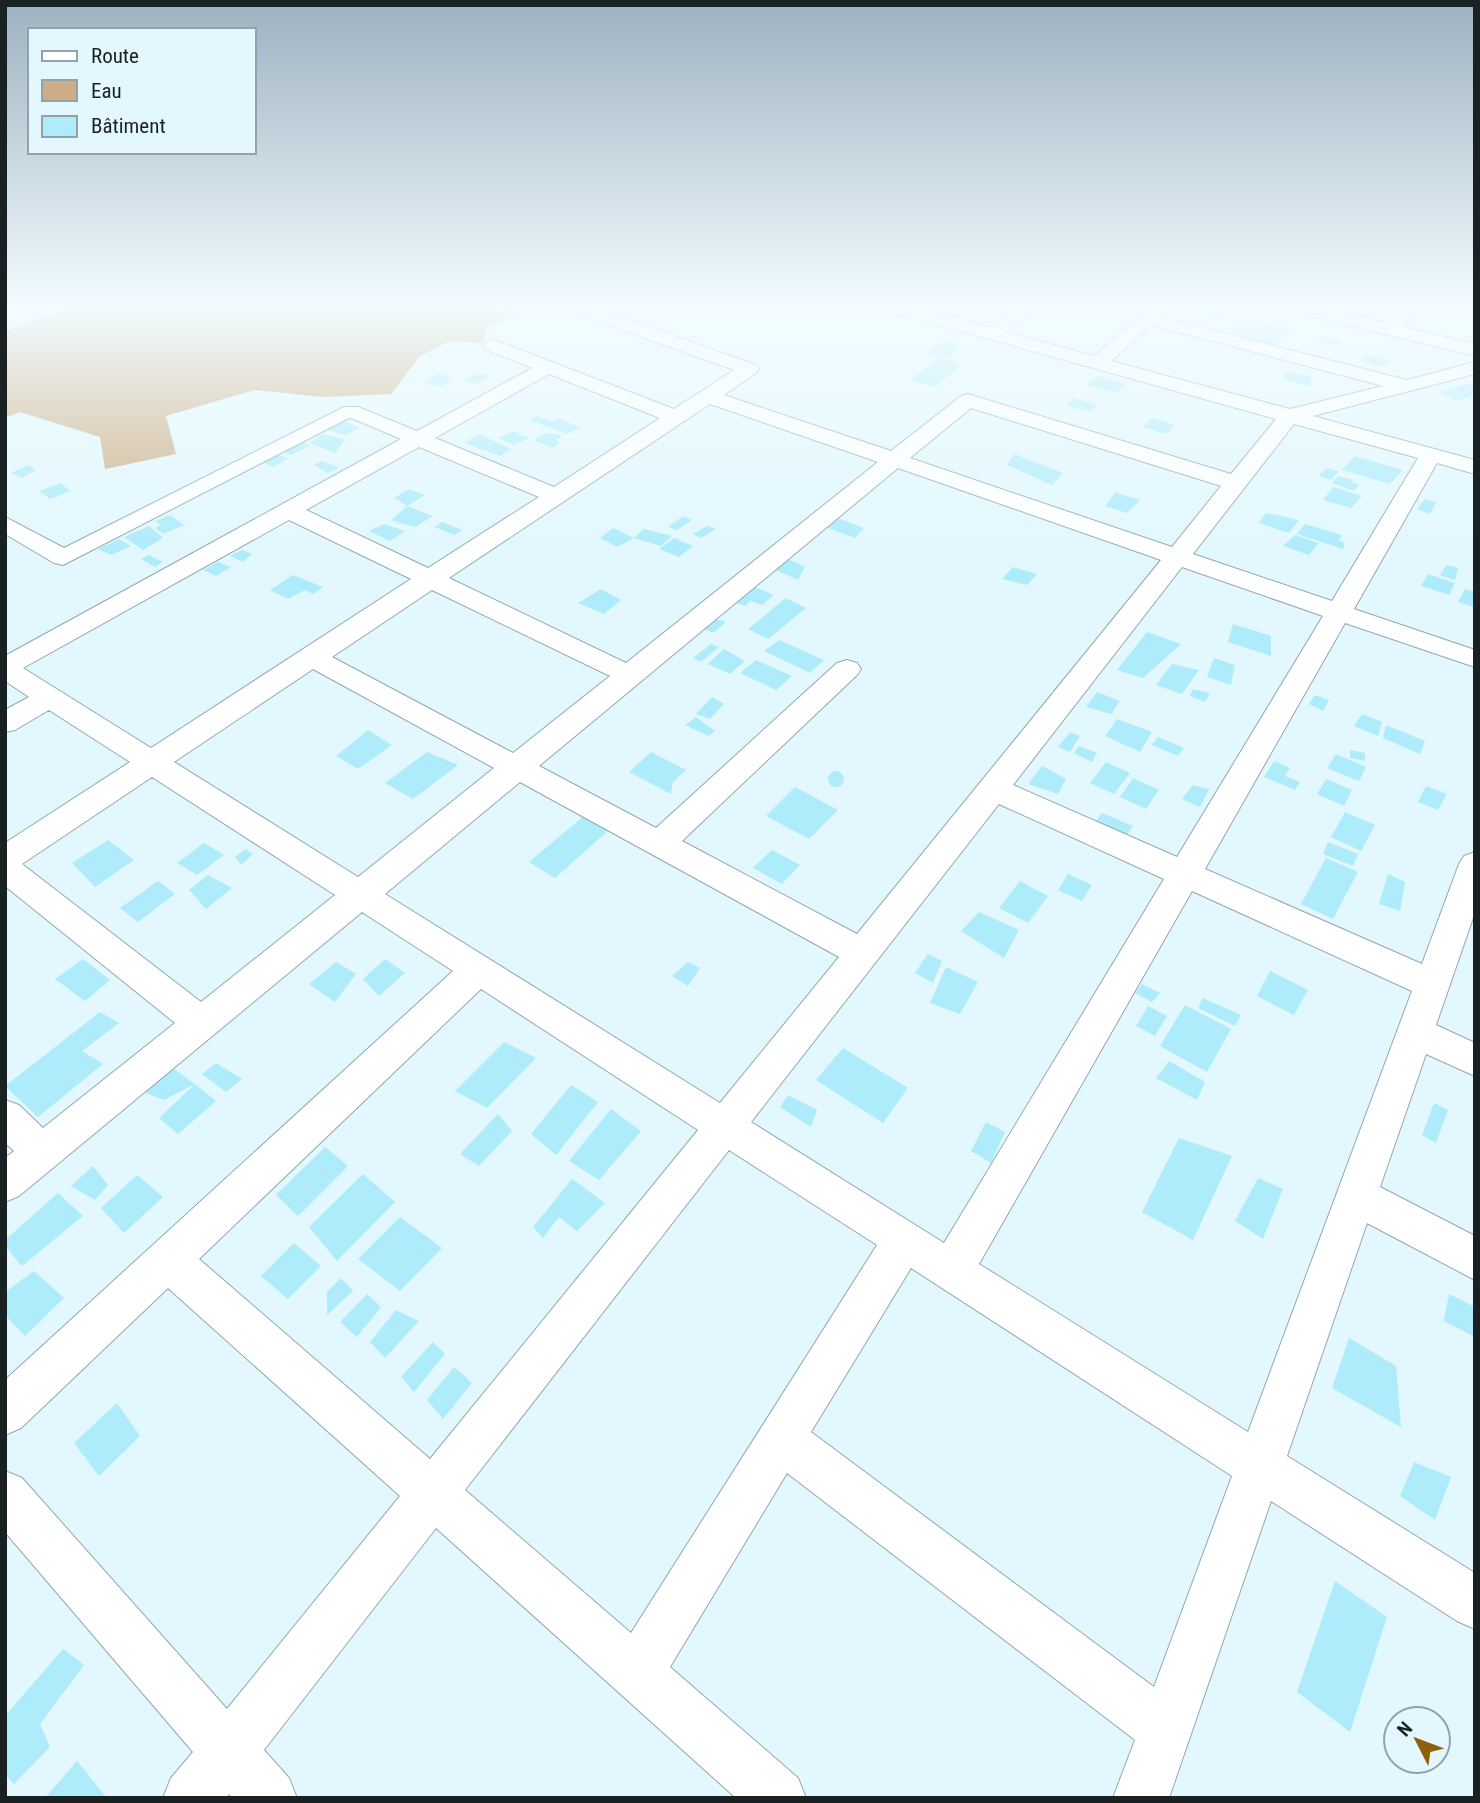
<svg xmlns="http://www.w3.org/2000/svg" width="1480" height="1803" font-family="'Roboto Condensed',sans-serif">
  <rect width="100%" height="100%" fill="#e2f8fe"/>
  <path fill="#ccad85" d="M82 303H544L486 328 483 343 450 341 420 356 391 394 323 397 254 390 166 416 176 454 105 469 100 437 20 412 5 418V331Z"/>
  <path fill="#aeebfb" d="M1185 303H1187L1227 313 1218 321 1176 311Z
    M1243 320 1293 328 1273 346 1227 333Z
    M1321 335 1342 340 1338 347 1317 342Z
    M944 341 960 346 949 358 939 356 961 365 935 387 911 380 939 356 925 353Z
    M1366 354 1390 360 1385 367 1361 362Z
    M1288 371 1311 377 1312 387 1283 379Z
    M439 373 452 379 440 387 423 382Z
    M479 373 489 376 475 384 463 380Z
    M1097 376 1126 384 1118 393 1087 385Z
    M1475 382V395L1456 401 1439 392Z
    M1074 398 1098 405 1090 412 1066 405Z
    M536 416 554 422 557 418 580 427 567 434 530 420Z
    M1152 418 1175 425 1166 434 1143 427Z
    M345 421 359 428 346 435 326 430Z
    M513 431 529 438 514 445 499 438Z
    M546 433 562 436 556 440 560 443 553 448 533 440Z
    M323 434 345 440 335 453 309 443Z
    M479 434 511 449 500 456 464 443Z
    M303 442 310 446 291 455 284 452Z
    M1014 454 1063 473 1052 485 1007 465Z
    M278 455 288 458 274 467 264 463Z
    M1355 456 1403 470 1390 484 1342 470Z
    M322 461 339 468 328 473 313 465Z
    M28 465 36 470 22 478 11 473Z
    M1327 468 1339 471 1331 480 1318 476Z
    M1338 476 1353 480 1352 483 1359 484 1354 491 1332 483Z
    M60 483 71 491 50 499 39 491Z
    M1333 487 1362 496 1351 508 1323 500Z
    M409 489 425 495 407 506 433 516 415 527 391 520 407 506 394 498Z
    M1115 492 1140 500 1127 513 1105 506Z
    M1425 499 1436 502 1430 514 1417 509Z
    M1266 513 1299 520 1289 533 1259 523Z
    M170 515 184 525 163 534 155 528 160 525 155 521Z
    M683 516 692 520 677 530 668 527Z
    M838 518 864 528 855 538 825 527Z
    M442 522 462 530 455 535 434 527Z
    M384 524 405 531 390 541 369 531Z
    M1305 524 1342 535 1339 541 1345 543 1343 549 1297 534Z
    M149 526 163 538 143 550 124 537Z
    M707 526 716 529 701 538 693 534Z
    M613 528 634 538 617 547 600 538Z
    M644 529 672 536 661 546 634 538Z
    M1295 535 1319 543 1309 555 1283 546Z
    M674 538 693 546 679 557 659 549Z
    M119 539 131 546 111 555 98 549Z
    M242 550 252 554 243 562 230 556Z
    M149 555 163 562 155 567 141 559Z
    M788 559 805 567 798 580 776 570Z
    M218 562 231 567 216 576 203 570Z
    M1446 565 1458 568 1455 580 1440 575Z
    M1013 567 1037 574 1027 585 1002 579Z
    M1428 574 1455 583 1449 595 1421 586Z
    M293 575 323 587 313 594 305 590 288 599 270 590Z
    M755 587 774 595 762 605 750 601 745 606 734 602Z
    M601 589 621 600 604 614 578 603Z
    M1465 589 1475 592V607L1458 602Z
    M786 598 806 608 768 639 748 629Z
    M717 619 726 622 713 633 704 629Z
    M1233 624 1271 636V656L1228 642Z
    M1147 632 1181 644 1143 678 1117 670Z
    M779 640 824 660 810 673 764 651Z
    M711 644 719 647 701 662 693 658Z
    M724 649 745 661 730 674 708 664Z
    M1214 658 1235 665 1231 685 1207 677Z
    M756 660 792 676 776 690 740 673Z
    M1172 664 1199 670 1182 694 1156 685Z
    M1193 689 1210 693 1205 702 1190 696Z
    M1097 692 1120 701 1111 714 1086 707Z
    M1315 695 1329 700 1323 711 1309 704Z
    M712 697 724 704 710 719 696 714Z
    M1362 714 1382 722 1378 736 1354 726Z
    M696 717 715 731 709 736 685 725Z
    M1117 719 1152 732 1140 752 1105 736Z
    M1386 725 1425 741 1420 754 1383 738Z
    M368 730 392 745 358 769 336 756Z
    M1070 732 1080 736 1070 752 1058 747Z
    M1158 737 1184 748 1178 756 1152 745Z
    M1079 746 1097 753 1092 762 1074 753Z
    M1350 750 1365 753V761L1350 758Z
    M427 752 458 765 413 799 385 783Z
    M651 752 686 770 673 782 671 794 629 772Z
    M1336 754 1366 767 1359 781 1327 768Z
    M1274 761 1290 768 1285 776 1300 782 1295 790 1264 777Z
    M1106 762 1130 773 1114 794 1090 783Z
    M1042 766 1066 779 1058 794 1028 784Z
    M828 779a8 8 0 1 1 16 0a8 8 0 1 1-16 0Z
    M1133 778 1159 790 1146 809 1120 797Z
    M1326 779 1352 790 1344 806 1317 794Z
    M1193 785 1209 789 1200 807 1182 799Z
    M1426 786 1447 794 1438 810 1418 802Z
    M795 787 838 810 809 839 766 816Z
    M1345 812 1375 825 1361 851 1331 837Z
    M1102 813 1133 826 1127 835 1096 821Z
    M585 815 610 829 555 878 529 862Z
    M108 840 134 860 95 887 72 863Z
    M1328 842 1358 854 1353 866 1323 854Z
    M204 843 224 855 197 875 177 863Z
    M246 849 253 854 241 865 235 857Z
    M772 850 800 865 782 884 753 868Z
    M1326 858 1358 872 1333 919 1301 904Z
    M1068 874 1092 885 1082 901 1058 890Z
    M1388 874 1405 882 1400 911 1379 904Z
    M208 875 232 888 206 909 189 890Z
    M158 881 175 894 138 922 120 908Z
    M1020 881 1048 896 1028 923 999 908Z
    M979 912 1019 930 1004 958 961 931Z
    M928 954 942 961 933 983 915 973Z
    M83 959 110 980 85 1001 55 979Z
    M385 959 405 973 379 996 363 979Z
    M336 962 356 974 335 1002 309 984Z
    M688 962 700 968 688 986 672 976Z
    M946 967 978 982 960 1014 930 1003Z
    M1270 971 1308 990 1294 1015 1257 996Z
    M1142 984 1160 993 1152 1002 1135 993Z
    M1203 998 1241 1015 1235 1026 1198 1008Z
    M1185 1005 1231 1029 1207 1072 1160 1046Z
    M1148 1006 1167 1016 1155 1036 1136 1026Z
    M100 1012 119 1023 82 1051 103 1064 38 1117 5 1086Z
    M504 1042 536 1058 487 1108 455 1091Z
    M843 1048 908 1088 883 1123 816 1080Z
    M1169 1061 1205 1082 1197 1100 1156 1078Z
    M166 1063 195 1084 164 1100 139 1090Z
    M216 1063 242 1079 226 1092 202 1074Z
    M195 1084 216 1101 178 1134 159 1118Z
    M571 1085 598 1102 556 1155 531 1134Z
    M788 1095 817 1110 811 1127 780 1107Z
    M1434 1103 1448 1110 1436 1143 1422 1135Z
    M611 1109 641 1131 599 1180 569 1161Z
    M498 1114 512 1131 479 1166 460 1154Z
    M986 1122 1005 1132 991 1163 971 1151Z
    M1179 1138 1232 1156 1193 1240 1142 1212Z
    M325 1147 348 1166 298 1216 276 1195Z
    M93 1166 108 1185 95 1200 71 1186Z
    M363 1174 395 1202 337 1261 309 1227Z
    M137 1175 163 1197 124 1233 101 1208Z
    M1258 1178 1283 1189 1263 1239 1235 1221Z
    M572 1179 605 1203 577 1231 559 1217 543 1238 533 1227Z
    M58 1193 83 1216 22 1266 5 1246V1240Z
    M400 1217 442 1248 400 1291 358 1259Z
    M294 1243 321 1266 288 1299 261 1276Z
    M34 1271 64 1298 25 1336 5 1315V1292Z
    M341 1278 353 1291 327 1315V1292Z
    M367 1294 381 1307 357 1337 340 1322Z
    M1449 1294 1475 1307V1337L1444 1321Z
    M396 1310 419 1321 385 1358 370 1342Z
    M1349 1338 1396 1366 1401 1427 1332 1388Z
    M433 1342 445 1354 414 1392 401 1377Z
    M454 1367 472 1383 443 1419 427 1400Z
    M117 1403 140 1436 99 1476 74 1443Z
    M1414 1462 1451 1477 1435 1520 1400 1496Z
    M1335 1581 1387 1617 1350 1732 1297 1692Z
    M63 1649 84 1665 40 1724 50 1747 14 1784 5 1774V1716Z
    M77 1761 107 1798H45Z"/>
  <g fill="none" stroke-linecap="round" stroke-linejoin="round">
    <g stroke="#92a8ad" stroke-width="2">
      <path id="minor" d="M571 303H582L756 365 759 369 756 373 724 395 891 451 961 396 968 394 1231 474 1276 419 889 311 886 307 889 303H900L989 327 1022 303H1042L1006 332 1094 356 1156 303H1172L1170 309 1161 317 1407 380 1475 362V374L1313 416 1475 460V474L1437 463 1354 609 1475 650V667L1345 623 1205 869 1422 964 1459 864 1464 856 1475 852V912L1436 1025 1475 1043V1076L1426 1054 1380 1187 1475 1236V1280L1367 1223 1287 1456 1475 1573V1629L1457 1621 1271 1501 1169 1798H1113L1135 1740 787 1473 670 1667 798 1778 806 1798H736L436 1528 264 1750 289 1778 297 1798H232L229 1794 227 1798H163L171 1778 193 1752 5 1532V1471L22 1478 227 1709 400 1496 168 1288 21 1428 5 1435V1380L453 971 362 912 19 1196 5 1202V1158L14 1151 5 1143V1100L19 1105 43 1128 175 1023 5 886V843L130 762 49 710 15 730 5 732V710L29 697 5 681V656L401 439 351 418 347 419 63 565 54 563 5 534V517L64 548 344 407H358L417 431 532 368 485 349 483 345 492 339 674 409 734 370 570 311 567 307ZM1151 325 1383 386 1290 409 1111 361ZM549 374 660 418 554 487 435 438ZM710 404 878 462 626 663 449 578ZM971 408 1221 486 1172 547 910 458ZM1294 424 1418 458 1332 601 1193 554ZM419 447 539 497 428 568 306 510ZM898 468 1161 560 857 934 682 841 857 675 861 669 857 663 847 660 837 663 656 828 539 766ZM289 520 411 579 151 748 23 668ZM1182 567 1323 616 1177 857 1013 785ZM432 590 610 676 513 753 332 657ZM313 669 494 768 358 877 174 762ZM152 777 335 895 201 1002 22 864ZM520 782 839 957 720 1103 385 894ZM999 804 1164 879 944 1243 751 1122ZM1192 891 1412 991 1248 1432 979 1264ZM481 989 698 1130 430 1459 199 1259ZM729 1150 877 1245 631 1633 465 1490ZM911 1268 1232 1476 1154 1687 811 1432Z
        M1271 303H1302L1387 323 1402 303H1420L1403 327 1475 344V356L1274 307Z"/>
    </g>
    <use href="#minor" fill="#fff" fill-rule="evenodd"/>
  </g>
  <linearGradient id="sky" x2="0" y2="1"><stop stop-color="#9db1c0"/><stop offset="0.55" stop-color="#f2fcff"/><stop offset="1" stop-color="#f2fcff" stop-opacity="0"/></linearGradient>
  <rect width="1480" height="555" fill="url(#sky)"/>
  <rect width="1480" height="1803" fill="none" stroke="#192123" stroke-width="14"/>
  <rect x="28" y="28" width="228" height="126" fill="#e2f8fe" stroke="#92a2a6" stroke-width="2"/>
  <rect x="42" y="51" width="35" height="10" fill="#ffffff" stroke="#92a2a6" stroke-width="2"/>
  <text x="91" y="63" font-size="21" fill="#192123">Route</text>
  <rect x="42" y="80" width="35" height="21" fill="#ccad85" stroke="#92a2a6" stroke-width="2"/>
  <text x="91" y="98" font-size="21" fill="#192123">Eau</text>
  <rect x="42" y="116" width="35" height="21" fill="#aeebfb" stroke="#92a2a6" stroke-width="2"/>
  <text x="91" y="133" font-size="21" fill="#192123">Bâtiment</text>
  <g transform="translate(1417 1740) rotate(312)"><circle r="33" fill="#e2f8fe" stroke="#92a2a6" stroke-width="2"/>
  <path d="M0-5L12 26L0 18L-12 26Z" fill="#905f0c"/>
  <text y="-10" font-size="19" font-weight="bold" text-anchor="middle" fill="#192123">N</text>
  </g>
</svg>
